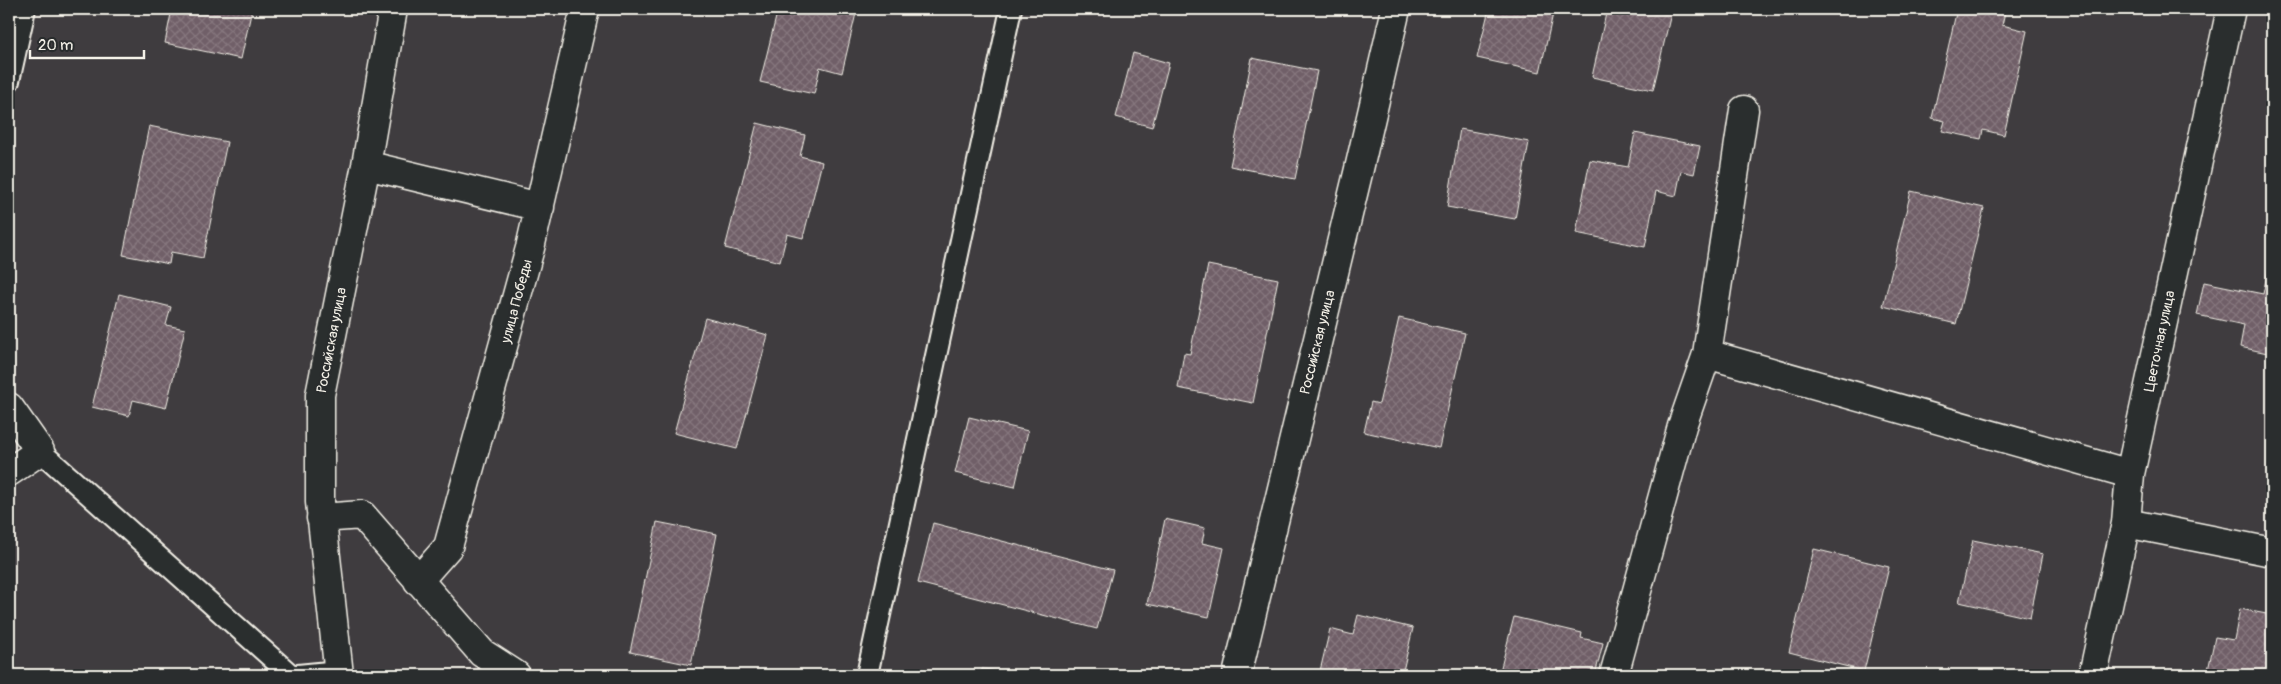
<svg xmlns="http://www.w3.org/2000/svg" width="2281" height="684" font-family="Pangolin,sans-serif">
  <defs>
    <pattern id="building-cross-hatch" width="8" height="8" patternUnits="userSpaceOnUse" patternTransform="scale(1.25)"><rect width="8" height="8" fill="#705e67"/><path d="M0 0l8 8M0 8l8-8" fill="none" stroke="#85767d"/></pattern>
  </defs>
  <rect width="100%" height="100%" fill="#3f3c3f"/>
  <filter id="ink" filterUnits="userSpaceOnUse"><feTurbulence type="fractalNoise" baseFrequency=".02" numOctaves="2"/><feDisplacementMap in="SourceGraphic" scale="10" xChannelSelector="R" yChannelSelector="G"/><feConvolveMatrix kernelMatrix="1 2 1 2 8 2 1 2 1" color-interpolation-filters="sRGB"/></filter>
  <g filter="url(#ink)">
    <path fill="url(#building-cross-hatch)" stroke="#f4f1e8" d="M172 9H252L241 59 165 43Z
      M778 9H857L842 73 820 67 814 94 760 82Z
      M1489 9H1554L1540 72 1477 58Z
      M1607 9H1672L1653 90 1592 77Z
      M1957 9H1992L2005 12 2002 25 2027 31 2004 135 1983 130 1981 139 1942 131 1945 121 1932 118Z
      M1133 53 1169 63 1152 127 1116 117Z
      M1252 58 1317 71 1295 179 1230 166Z
      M757 123 805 135 800 156 822 162 803 238 787 234 780 262 725 248Z
      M149 126 227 142 203 258 171 252 169 264 123 255Z
      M1460 129 1529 142 1515 219 1447 207Z
      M1635 133 1700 146 1694 174 1681 171 1676 196 1656 191 1645 247 1576 233 1590 160 1628 167Z
      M1911 191 1984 208 1956 324 1883 306Z
      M2272 251V354L2240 347 2244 325 2197 315 2204 282 2263 294Z
      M1208 265 1278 279 1253 403 1178 388 1184 353 1190 354Z
      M119 294 171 307 166 325 185 329 166 408 133 400 129 416 92 407Z
      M705 318 768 335 737 449 674 433Z
      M1399 318 1465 333 1439 448 1364 432 1371 402 1379 404Z
      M969 417 1028 431 1015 487 955 473Z
      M1165 519 1205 528 1202 543 1224 548 1209 617 1147 604Z
      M657 522 717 534 691 665 630 652Z
      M933 523 1113 570 1097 629 918 583Z
      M1973 540 2043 554 2030 618 1959 602Z
      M1814 549 1889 567 1864 671 1789 652Z
      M2240 609 2272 615V675H2207L2215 637 2234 640Z
      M1358 615 1413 628 1402 675H1319L1330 629 1353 635Z
      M1514 617 1582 633 1581 638 1603 643 1595 675H1499Z
      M982 669 1042 675H981Z"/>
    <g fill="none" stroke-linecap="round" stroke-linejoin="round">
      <g stroke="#f4f1e8" stroke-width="24">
        <path id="lane" d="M9 81 25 9
          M40 451 291 675
          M298 675 339 671
          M867 675 1011 9"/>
      </g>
      <g stroke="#f4f1e8" stroke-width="31">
        <path id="street" d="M366 165 540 207
          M1707 354 1744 110
          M9 407 40 451 9 472
          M321 518 362 515 482 653 516 675
          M2126 523 2272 552
          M418 581 448 547 530 248 585 9
          M339 675 320 502V395L366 165 393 9
          M1237 675 1359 169 1396 9
          M1614 675 1682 426 1707 354 2130 474
          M2093 675 2126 523 2130 474 2231 9"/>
      </g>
      <use href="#lane" stroke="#2a2d2e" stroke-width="20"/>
      <use href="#street" stroke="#2a2d2e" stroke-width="28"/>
    </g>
  </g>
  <g text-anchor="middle" stroke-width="4.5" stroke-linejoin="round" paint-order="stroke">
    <g font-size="14" fill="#f4f1e8" stroke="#2a2d2e">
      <text transform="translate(516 301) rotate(-75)" y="5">улица Победы</text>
      <text transform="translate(331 340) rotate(-79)" y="5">Российская улица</text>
      <text transform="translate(2159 341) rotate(-78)" y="5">Цветочная улица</text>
      <text transform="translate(1317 342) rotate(-76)" y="5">Российская улица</text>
    </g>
  </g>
  <rect width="2281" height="684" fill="none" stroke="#2a2d2e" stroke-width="30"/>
  <rect x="15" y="15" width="2251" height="654" fill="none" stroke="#f4f1e8" stroke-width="2" filter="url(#ink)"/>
  <path d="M30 50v8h114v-8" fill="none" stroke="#f4f1e8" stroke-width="2.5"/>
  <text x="38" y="50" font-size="15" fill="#f4f1e8" stroke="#2a2d2e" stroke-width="4" paint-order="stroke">20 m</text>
</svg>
